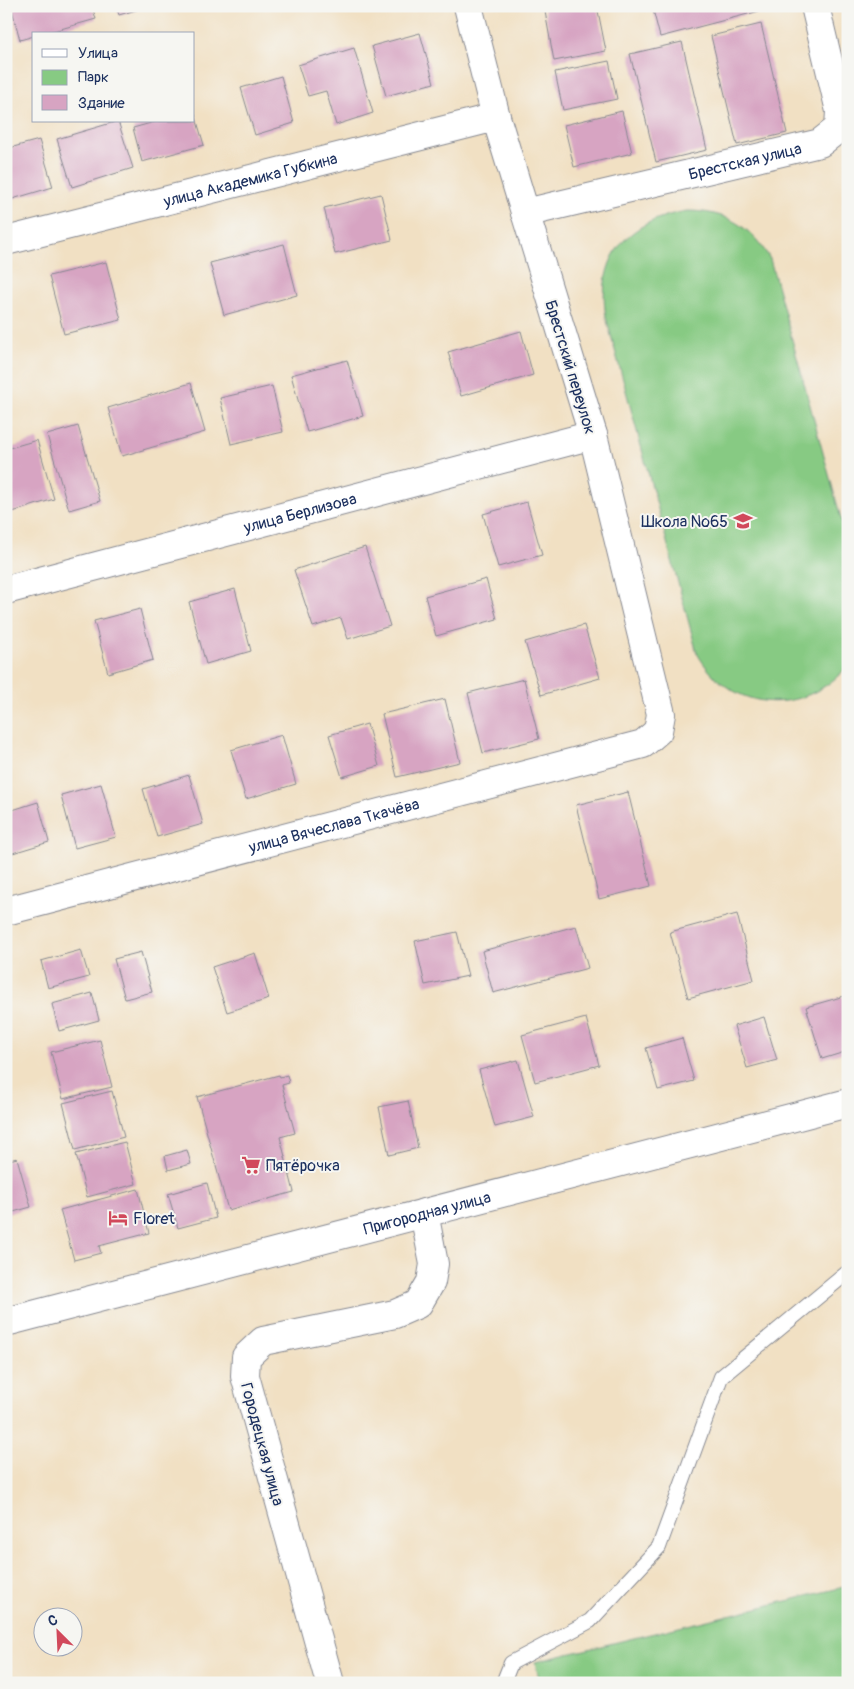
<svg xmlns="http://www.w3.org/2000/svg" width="854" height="1689" font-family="Pangolin,sans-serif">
  <rect width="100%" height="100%" fill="#f6f6f2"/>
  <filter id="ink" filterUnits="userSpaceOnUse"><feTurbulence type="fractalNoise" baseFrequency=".02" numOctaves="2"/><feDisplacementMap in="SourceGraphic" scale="10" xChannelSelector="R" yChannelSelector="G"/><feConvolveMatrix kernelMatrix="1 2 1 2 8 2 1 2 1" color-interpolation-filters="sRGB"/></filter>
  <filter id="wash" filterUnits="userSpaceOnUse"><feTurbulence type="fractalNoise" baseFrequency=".0096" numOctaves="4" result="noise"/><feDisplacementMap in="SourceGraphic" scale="20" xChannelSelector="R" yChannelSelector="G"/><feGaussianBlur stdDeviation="1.12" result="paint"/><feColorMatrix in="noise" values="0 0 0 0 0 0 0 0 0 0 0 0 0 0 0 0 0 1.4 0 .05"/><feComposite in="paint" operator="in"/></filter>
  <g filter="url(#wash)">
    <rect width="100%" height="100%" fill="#f1e0c3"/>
    <path fill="#87ca83" stroke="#517c70" d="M687 211C726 211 751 226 770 259L848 544V666C803 717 731 714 697 653L606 317C596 255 628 221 687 211Z
      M848 1586V1683H540L535 1662Z"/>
    <g id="blocks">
      <path fill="#d7a4c2" d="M11 6H92L96 19 43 34H34V36L20 40Z
        M116 6H146V7L119 15Z
        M544 6H597L606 51 554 61Z
        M652 6H770L771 8 660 37Z
        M761 24 787 133 737 145 711 36Z
        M420 33 434 83 386 96 372 46Z
        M682 42 707 150 656 162 630 54Z
        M354 48 373 113 336 125 326 91 308 96 298 65Z
        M609 61 617 99 563 110 555 72Z
        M281 76 294 123 255 135 241 88Z
        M194 111 204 145 142 162 133 128 158 121H194Z
        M622 111 632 153 574 167 564 125Z
        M118 121 133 168 72 187 57 139Z
        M39 140 53 187 9 200 6 189V149Z
        M381 194 392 240 335 254 324 208Z
        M284 244 297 295 224 315 210 263Z
        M106 262 121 320 64 334 49 276Z
        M521 331 533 375 461 396 448 352Z
        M347 360 363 416 307 432 291 375Z
        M191 383 205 432 122 456 108 408Z
        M272 386 283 432 231 444 220 398Z
        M78 426 100 501 69 510 47 435Z
        M37 440 54 499 6 514V449Z
        M527 502 542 555 498 567 483 514Z
        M365 547 390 626 348 639 341 618 313 627 294 570Z
        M486 579 497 619 436 636 425 596Z
        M235 589 251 651 206 664 189 602Z
        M140 609 153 660 108 673 94 621Z
        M584 625 600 678 541 695 525 642Z
        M524 679 539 739 483 753 468 693Z
        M445 699 460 762 397 777 382 714Z
        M367 724 379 766 342 777 329 735Z
        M282 735 296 784 246 799 231 750Z
        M189 775 203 824 157 837 143 789Z
        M101 784 116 837 75 848 61 795Z
        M628 792 651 886 599 899 576 805Z
        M38 802 49 842 6 855V812Z
        M737 914 754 980 688 998 670 932Z
        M576 926 588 968 493 993 482 951Z
        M457 932 468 976 425 985 415 941Z
        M81 950 89 977 48 988 41 961Z
        M141 952 152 992 125 999 114 959Z
        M255 953 269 999 227 1012 212 967Z
        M92 993 99 1020 59 1031 52 1004Z
        M848 995V1051L822 1059 806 1007Z
        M764 1017 777 1060 747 1068 734 1026Z
        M586 1018 599 1065 535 1082 522 1035Z
        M682 1038 694 1081 658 1090 646 1048Z
        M100 1040 112 1087 63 1099 51 1052Z
        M518 1060 534 1117 495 1127 479 1070Z
        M279 1075 280 1077 287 1075 289 1083 282 1085 295 1133 280 1137 294 1192 228 1210 197 1097Z
        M112 1091 124 1137 75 1150 63 1103Z
        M408 1101 418 1148 389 1155 379 1107Z
        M125 1142 136 1184 87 1197 76 1154Z
        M187 1150 191 1164 168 1170 165 1156Z
        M17 1158 31 1207 6 1214V1161Z
        M207 1183 216 1218 178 1228 168 1194Z
        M138 1189 149 1233 99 1246 101 1253 74 1260 60 1210Z"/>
    </g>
  </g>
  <g filter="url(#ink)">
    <use href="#blocks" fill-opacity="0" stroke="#868890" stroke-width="1"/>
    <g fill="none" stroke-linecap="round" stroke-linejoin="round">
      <g stroke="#868890" stroke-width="16">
        <path id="service" d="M503 1683 511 1663 590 1621 659 1547 721 1377 848 1272"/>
      </g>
      <g stroke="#868890" stroke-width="30">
        <g id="minor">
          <path id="s1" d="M525 213 820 143 839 128 840 111 815 6"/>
          <path id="s2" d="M6 241 496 117"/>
          <path id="s3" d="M6 590 593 435"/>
          <path id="s4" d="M6 911 643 744 658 731 661 714 593 435 496 117 468 6"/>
          <path d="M330 1683 245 1376 246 1357 263 1341 395 1314 418 1304 431 1282 434 1264 424 1213"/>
        </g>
      </g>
      <g stroke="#868890" stroke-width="30">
        <g id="tertiary">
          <path id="s5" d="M6 1322 848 1103"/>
        </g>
      </g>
      <use href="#service" stroke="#fff" stroke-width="14"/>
      <use href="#minor" stroke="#fff" stroke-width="28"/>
      <use href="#tertiary" stroke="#fff" stroke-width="28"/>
    </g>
  </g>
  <defs>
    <g id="school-bare" transform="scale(1.5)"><path d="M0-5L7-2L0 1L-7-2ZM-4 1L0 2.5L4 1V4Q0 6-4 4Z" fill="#d1495b" stroke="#f6f6f2" stroke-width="2.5" paint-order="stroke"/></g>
    <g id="supermarket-bare" transform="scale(1.5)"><path d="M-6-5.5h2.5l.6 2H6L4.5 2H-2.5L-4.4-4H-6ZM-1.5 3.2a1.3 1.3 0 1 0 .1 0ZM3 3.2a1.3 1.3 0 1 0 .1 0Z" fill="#d1495b" stroke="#f6f6f2" stroke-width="2.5" paint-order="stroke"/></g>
    <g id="hotel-bare" transform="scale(1.5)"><path d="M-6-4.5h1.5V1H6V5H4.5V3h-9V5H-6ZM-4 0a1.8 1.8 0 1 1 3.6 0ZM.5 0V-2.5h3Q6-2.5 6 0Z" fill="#d1495b" stroke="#f6f6f2" stroke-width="2.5" paint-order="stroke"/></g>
  </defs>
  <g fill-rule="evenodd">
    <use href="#school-bare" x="743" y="521"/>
    <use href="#supermarket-bare" x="251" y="1165"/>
    <use href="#hotel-bare" x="118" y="1218"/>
  </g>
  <g text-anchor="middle" stroke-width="4" stroke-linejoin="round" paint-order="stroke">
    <g font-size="16" fill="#1b2f5e" stroke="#f6f6f2">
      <text dy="6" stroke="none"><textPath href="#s1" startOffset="226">Брестская улица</textPath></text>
      <text dy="6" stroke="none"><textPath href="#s2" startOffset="252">улица Академика Губкина</textPath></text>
      <text transform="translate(571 367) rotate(73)" y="6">Брестский переулок</text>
      <text dy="6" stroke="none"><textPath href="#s3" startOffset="304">улица Берлизова</textPath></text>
      <text dy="6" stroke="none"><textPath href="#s4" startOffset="339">улица Вячеслава Ткачёва</textPath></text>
      <text dy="6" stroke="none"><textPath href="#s5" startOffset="435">Пригородная улица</textPath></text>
      <text transform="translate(263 1444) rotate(75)" y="6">Городецкая улица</text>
    </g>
    <g font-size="16" fill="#1b2f5e" stroke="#f6f6f2" text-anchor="start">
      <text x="728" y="527" text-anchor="end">Школа №65</text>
      <text x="266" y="1171">Пятёрочка</text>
      <text x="133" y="1224">Floret</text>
    </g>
  </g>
  <rect width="854" height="1689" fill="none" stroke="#f6f6f2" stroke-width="25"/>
  <rect x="32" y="32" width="162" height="90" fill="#f6f6f2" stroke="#9ea6b7"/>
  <rect x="42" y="49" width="25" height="8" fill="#ffffff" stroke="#9ea6b7"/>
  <text x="78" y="58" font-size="15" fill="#1b2f5e">Улица</text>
  <rect x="42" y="70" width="25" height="15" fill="#87ca83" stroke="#9ea6b7"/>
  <text x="78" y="82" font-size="15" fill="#1b2f5e">Парк</text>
  <rect x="42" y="95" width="25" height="15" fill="#d7a4c2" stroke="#9ea6b7"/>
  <text x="78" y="108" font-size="15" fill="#1b2f5e">Здание</text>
  <g transform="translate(58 1632) rotate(336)"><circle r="24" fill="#f6f6f2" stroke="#9ea6b7"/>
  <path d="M0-4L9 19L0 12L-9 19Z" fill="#d1495b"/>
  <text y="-8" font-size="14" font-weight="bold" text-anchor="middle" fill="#1b2f5e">С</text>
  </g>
</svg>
